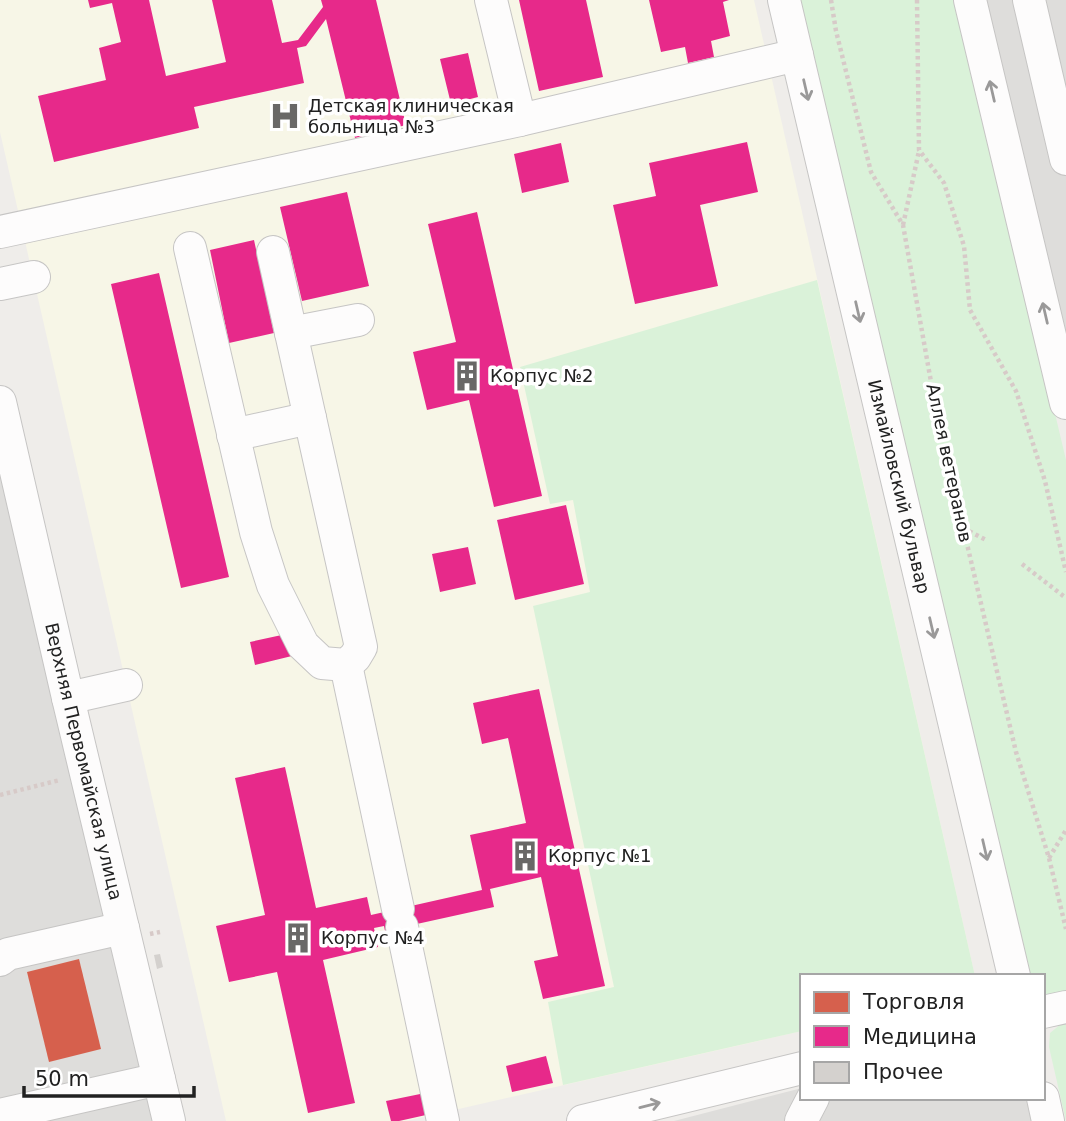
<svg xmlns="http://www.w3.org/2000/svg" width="1066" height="1121" font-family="'DejaVu Sans',sans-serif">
  <rect width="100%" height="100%" fill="#efedea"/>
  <path fill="#dedddb" d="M986 0H1066V332Z
    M0 470 154 1121H0Z
    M802 1088V1098H1031L1037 1121H674Z"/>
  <path fill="#f7f6e7" d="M0 0H754L975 976H802V1031L406 1121H226L0 132Z"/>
  <path fill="#daf2d9" d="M797 0H957L1066 460V993L1043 997V976H1027Z
    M817 280 975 976H802V1031L563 1085 548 1002 614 987 533 606 590 592 573 500 550 504 520 367Z
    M1066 1023V1121L1049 1047 1050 1033 1061 1024Z"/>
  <path fill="#d6604d" d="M79 959 101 1049 49 1062 27 972Z"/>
  <path fill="#e7298a" d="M88 0H149L166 76 226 62 212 0H272L282 43 298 40 323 7 321 0H376L406 125 355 138 326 19 306 46 297 48 304 83 194 107 199 128 54 162 38 96 106 80 99 48 121 42 112 3 90 8Z
    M519 0H586L603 77 539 91Z
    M649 0H729L723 2 730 36 711 41 714 57 688 63 685 47 661 52Z
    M468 53 478 97 451 104 440 59Z
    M747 142 758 192 700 205 718 286 635 304 613 205 656 196 649 163Z
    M561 143 569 182 522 193 514 154Z
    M347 192 369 286 302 301 280 207Z
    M477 212 542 496 494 507 469 400 427 410 413 352 456 342 428 224Z
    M254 240 274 333 229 343 210 250Z
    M159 273 229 577 181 588 111 284Z
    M566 505 584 584 515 600 497 520Z
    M468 547 476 584 440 592 432 554Z
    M291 633 296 655 255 665 250 642Z
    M539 689 605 986 543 999 534 961 558 956 541 877 490 889 494 907 385 931 384 926 374 928 378 947 323 960 355 1103 308 1113 277 972 229 982 216 926 265 915 235 778 285 767 316 908 367 897 371 915 482 890 470 835 526 823 508 738 482 744 473 703Z
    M546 1056 553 1083 512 1092 506 1066Z
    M430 1092 435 1113 399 1121H391L386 1101Z"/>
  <path fill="#d4d1ce" d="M160 954 163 967 157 969 154 955Z"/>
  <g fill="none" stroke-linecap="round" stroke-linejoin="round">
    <g stroke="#c6c5c4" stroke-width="34">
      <g id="minor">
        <path id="s1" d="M784 0 1014 976"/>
        <path d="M970 0 1066 403"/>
        <path d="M1029 0 1066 159"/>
        <path d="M520 120 797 55"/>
        <path d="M0 232 520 120 491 0"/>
        <path d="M190 248 256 532 273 585 303 645 322 663 346 665 355 657 361 647 273 252"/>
        <path d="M0 284 34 277"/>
        <path d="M291 333 358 320"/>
        <path id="s2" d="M0 402 68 698 169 1121"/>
        <path d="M233 435 310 418"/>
        <path d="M346 665 398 909"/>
        <path d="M68 698 126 685"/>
        <path d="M402 927 443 1121"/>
        <path d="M0 960 8 954 123 928"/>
        <path d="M1043 1012 1066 1007"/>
        <path d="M1043 1098 1048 1121"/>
        <path d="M0 1115 159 1079"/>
        <path d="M583 1121 802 1068"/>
        <path d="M801 1121 813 1098"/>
      </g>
    </g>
    <path stroke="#d7cac8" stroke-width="4.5" stroke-dasharray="3.5 3.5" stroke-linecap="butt" d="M831 0 836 31 871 172 903 225 938 421 1016 752 1049 858 1066 929
      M917 0 919 150 944 183 964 246 970 310 1016 391 1045 481 1066 572
      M903 225 919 151
      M963 528 986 540
      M1022 564 1066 598
      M0 795 60 780
      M1049 858 1066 830
      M150 934 160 932"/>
    <use href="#minor" stroke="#fdfcfc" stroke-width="32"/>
  </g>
  <defs><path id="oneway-shaft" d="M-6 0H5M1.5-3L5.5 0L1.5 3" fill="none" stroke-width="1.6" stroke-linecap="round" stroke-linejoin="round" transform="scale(1.75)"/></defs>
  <g stroke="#9a9999">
    <use href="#oneway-shaft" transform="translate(806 90) rotate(77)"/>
    <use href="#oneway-shaft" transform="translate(992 91) rotate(-103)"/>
    <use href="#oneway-shaft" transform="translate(858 312) rotate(77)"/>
    <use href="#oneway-shaft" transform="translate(1045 313) rotate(-103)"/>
    <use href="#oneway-shaft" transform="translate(932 628) rotate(77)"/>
    <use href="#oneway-shaft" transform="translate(985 850) rotate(77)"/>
    <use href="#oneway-shaft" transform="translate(650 1105) rotate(-14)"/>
  </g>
  <defs>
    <g id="hospital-bare" transform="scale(2.415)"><path d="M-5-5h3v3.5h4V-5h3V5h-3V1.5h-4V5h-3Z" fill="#696867" stroke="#fff" stroke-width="2.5" paint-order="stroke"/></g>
    <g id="building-bare" transform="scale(2.415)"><path d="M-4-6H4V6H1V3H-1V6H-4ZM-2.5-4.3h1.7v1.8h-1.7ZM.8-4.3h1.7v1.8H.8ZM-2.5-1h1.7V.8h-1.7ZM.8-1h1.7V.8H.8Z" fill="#696867" stroke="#fff" stroke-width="2.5" paint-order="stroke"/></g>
  </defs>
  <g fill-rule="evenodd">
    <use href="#hospital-bare" x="285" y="116"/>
    <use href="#building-bare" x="467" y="376"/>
    <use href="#building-bare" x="525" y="856"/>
    <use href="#building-bare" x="298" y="938"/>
  </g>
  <g text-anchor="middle" stroke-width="7" stroke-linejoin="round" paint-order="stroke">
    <g font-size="18" fill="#212121" stroke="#fff" text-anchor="start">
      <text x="308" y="112">Детская клиническая<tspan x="308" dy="21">больница №3</tspan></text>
      <text x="490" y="382">Корпус №2</text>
      <text x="548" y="862">Корпус №1</text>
      <text x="321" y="944">Корпус №4</text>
    </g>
    <g font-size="18" fill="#212121" stroke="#fff">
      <text transform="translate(949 463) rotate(78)" y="6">Аллея ветеранов</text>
      <text dy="6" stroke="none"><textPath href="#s1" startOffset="500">Измайловский бульвар</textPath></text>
      <text dy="6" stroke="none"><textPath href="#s2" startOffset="369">Верхняя Первомайская улица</textPath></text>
    </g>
  </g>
  <rect x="800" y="974" width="245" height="126" fill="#ffffff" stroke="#a6a6a6" stroke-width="2"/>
  <rect x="814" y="992" width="35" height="21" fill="#d6604d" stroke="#a6a6a6" stroke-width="2"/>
  <text x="863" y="1009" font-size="21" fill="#212121">Торговля</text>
  <rect x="814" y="1026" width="35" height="21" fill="#e7298a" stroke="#a6a6a6" stroke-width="2"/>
  <text x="863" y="1044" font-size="21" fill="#212121">Медицина</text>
  <rect x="814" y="1062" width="35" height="21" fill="#d4d1ce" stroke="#a6a6a6" stroke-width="2"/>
  <text x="863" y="1079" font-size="21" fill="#212121">Прочее</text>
  <path d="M24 1086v10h170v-10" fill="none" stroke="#212121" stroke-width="3.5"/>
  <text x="35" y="1086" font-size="21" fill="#212121" stroke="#ffffff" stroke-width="5" paint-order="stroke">50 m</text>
</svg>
